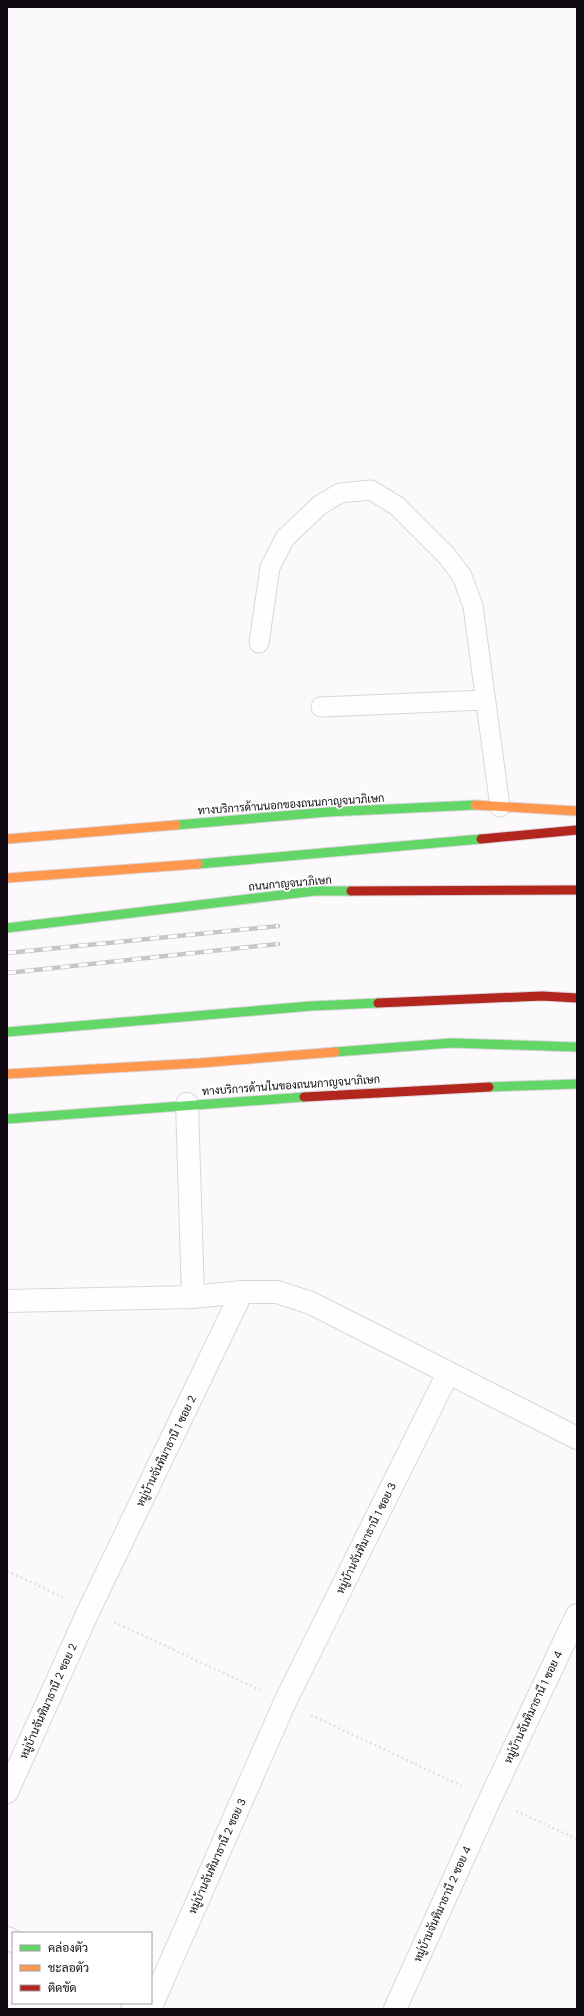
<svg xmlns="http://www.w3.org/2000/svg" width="584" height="2016" font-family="'DM Sans',Sarabun,sans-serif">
  <rect width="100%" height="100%" fill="#fcf9fc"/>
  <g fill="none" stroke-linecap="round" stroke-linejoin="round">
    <g stroke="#dbd5db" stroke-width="21">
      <path id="lane" d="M259 643 270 567 285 538 320 505 340 493 371 490 397 506 447 556 462 576 473 606 500 807
        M321 707 485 700"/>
    </g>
    <g stroke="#dbd5db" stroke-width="24">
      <path id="street" d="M187 1104 193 1297
        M7 1301 193 1297 242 1292H277L311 1303 577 1438
        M7 1792 89 1610 242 1292
        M7 1938 13 1941
        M132 2003 144 2009
        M150 2009 285 1702 448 1373
        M395 2009 490 1799 577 1615"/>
    </g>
    <g stroke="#dbd5db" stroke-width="11">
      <path id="fast" d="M176 825 328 812 475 805
        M198 864 481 839
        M7 928 315 891H351
        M7 1032 311 1006 378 1003
        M335 1052 451 1043 577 1047
        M489 1087 577 1084
        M7 1119 304 1097"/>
    </g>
    <g stroke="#dbd5db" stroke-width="11">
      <path id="slow" d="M475 805 577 811
        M7 839 176 825
        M7 878 198 864
        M7 1074 200 1063 335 1052"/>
    </g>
    <g stroke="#dbd5db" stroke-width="11">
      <path id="jam" d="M481 839 577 830
        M351 891 577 890
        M378 1003 542 996 577 998
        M304 1097 489 1087"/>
    </g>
    <path stroke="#e2e0e2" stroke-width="2.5" stroke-dasharray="2 3" stroke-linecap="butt" d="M7 1571 63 1597
      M114 1622 260 1690
      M311 1715 464 1787
      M516 1811 577 1839"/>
    <use href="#lane" stroke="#fffeff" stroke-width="19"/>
    <use href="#street" stroke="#fffeff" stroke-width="22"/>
    <use href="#fast" stroke="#63d668" stroke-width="9"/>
    <use href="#slow" stroke="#ff974d" stroke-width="9"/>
    <use href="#jam" stroke="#b3261e" stroke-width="9"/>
    <g stroke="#c7c7c7" stroke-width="4.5">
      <path id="rail" d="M7 953 278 926
        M7 973 278 944"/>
    </g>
    <use href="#rail" stroke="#fff" stroke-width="3" stroke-dasharray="9" stroke-linecap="butt"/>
  </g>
  <g text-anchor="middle" stroke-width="3.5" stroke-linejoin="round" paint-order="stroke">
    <g font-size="11" fill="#110911" stroke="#fff">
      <text transform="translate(291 804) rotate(-4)" y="4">ทางบริการด้านนอกของถนนกาญจนาภิเษก</text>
      <text transform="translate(290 883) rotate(-5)" y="4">ถนนกาญจนาภิเษก</text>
      <text transform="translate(291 1085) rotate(-4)" y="4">ทางบริการด้านในของถนนกาญจนาภิเษก</text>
      <text transform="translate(166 1451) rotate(-64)" y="4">หมู่บ้านจันทิมาธานี 1 ซอย 2</text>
      <text transform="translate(366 1538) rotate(-64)" y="4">หมู่บ้านจันทิมาธานี 1 ซอย 3</text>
      <text transform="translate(48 1701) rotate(-66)" y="4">หมู่บ้านจันทิมาธานี 2 ซอย 2</text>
      <text transform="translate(533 1707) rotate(-65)" y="4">หมู่บ้านจันทิมาธานี 1 ซอย 4</text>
      <text transform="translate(217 1856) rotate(-66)" y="4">หมู่บ้านจันทิมาธานี 2 ซอย 3</text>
      <text transform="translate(442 1904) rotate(-66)" y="4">หมู่บ้านจันทิมาธานี 2 ซอย 4</text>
    </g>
  </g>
  <rect width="584" height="2016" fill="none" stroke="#110911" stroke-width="16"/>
  <rect x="12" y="1932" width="140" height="72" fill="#ffffff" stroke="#a09da0"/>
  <rect x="20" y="1945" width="20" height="6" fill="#63d668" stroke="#a09da0"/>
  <text x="48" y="1952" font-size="12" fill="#110911">คล่องตัว</text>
  <rect x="20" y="1965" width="20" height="6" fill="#ff974d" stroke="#a09da0"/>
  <text x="48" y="1972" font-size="12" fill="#110911">ชะลอตัว</text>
  <rect x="20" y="1985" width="20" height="6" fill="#b3261e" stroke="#a09da0"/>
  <text x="48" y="1992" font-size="12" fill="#110911">ติดขัด</text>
</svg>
